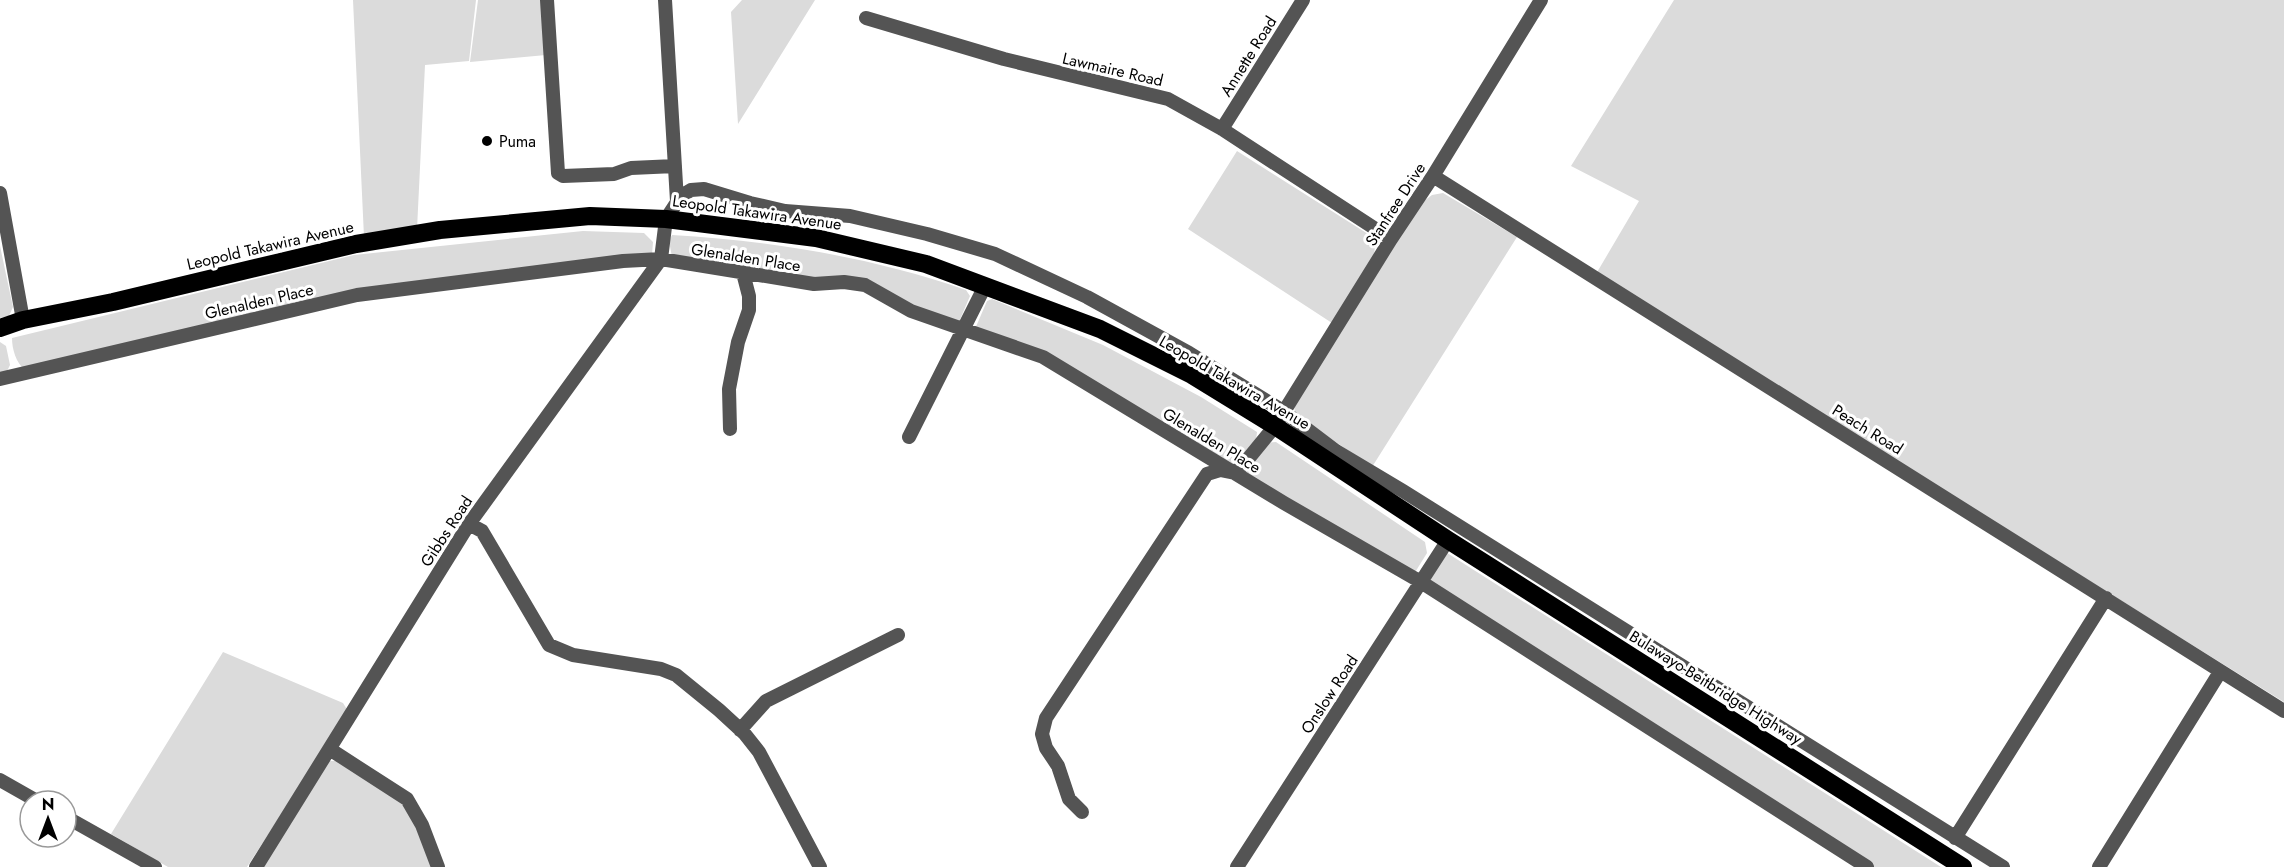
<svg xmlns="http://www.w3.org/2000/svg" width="2284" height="867" font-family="Jost,sans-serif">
  <rect width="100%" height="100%" fill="#fff"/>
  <path fill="#dbdbdb" d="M353 0H476L469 61 425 65 417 229 364 237Z
    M478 0H543L546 55 470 62Z
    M742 0H815L738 124 731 12Z
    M1674 0H2284V702L1596 274 1639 201 1571 166Z
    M1237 151 1368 234 1375 244 1374 257 1332 323 1188 229Z
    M1443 193 1517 237 1372 467 1295 414 1294 405 1420 204 1432 195Z
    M583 231 644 233 653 242 652 255 357 292 25 370C16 363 12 349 12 338L354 255Z
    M672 235C772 241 871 257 966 290L970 296 958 324 832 281 672 257 669 241Z
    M0 246 13 307 9 316 0 318Z
    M992 299 1103 345 1201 397 1257 432C1256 449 1245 460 1231 467L1046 355 975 329 987 301Z
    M0 342 6 346 10 365 5 375 0 376Z
    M1276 442 1425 542 1427 553 1414 574 1242 473 1266 443Z
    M1444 551 1941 867H1871L1424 582Z
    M223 652 343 703 348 711 247 867H168L111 834Z
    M329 761H338L402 799 412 815 432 867H263Z"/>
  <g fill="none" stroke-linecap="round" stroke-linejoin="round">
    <path stroke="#545454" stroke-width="14" d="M547 0 558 173 563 176 614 174 631 168 675 166
      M665 0 677 201
      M866 18 1004 59 1168 99 1222 129 1391 239
      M1222 129 1303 0
      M1433 176 2284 711
      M0 193 23 320
      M0 379 357 295 623 261 661 259 814 284 844 282 865 285 911 311 1043 357 1284 503 1421 582 1867 867
      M730 429 729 389 738 342 749 310V296L743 273
      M909 437 985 286
      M469 524 482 531 549 645 573 655 661 669 676 675 719 710 744 733 759 752 820 867
      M740 730 766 701 898 635
      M331 750 407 799 422 825 438 867
      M0 780 37 801
      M1082 812 1069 799 1058 766 1046 748 1042 734 1046 718 1207 474 1220 470 1235 473 1248 459 1275 426 1391 239 1433 176 1541 0
      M66 817 155 867
      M1955 838 2106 598
      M256 867 469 524 661 259 666 219 681 196 691 190 704 189 750 203 785 211 850 216 927 234 995 254 1087 297 1189 353 1283 411 1336 451 1403 491 2003 867
      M1237 867 1448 540
      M2099 867 2220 672"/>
    <path stroke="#000" stroke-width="18" d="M0 328 23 320 113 302 356 244 440 230 590 216 666 219 816 238 926 264 1100 329 1192 375 1275 426 1448 540 1963 867"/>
  </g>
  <circle fill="#000" stroke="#fff" stroke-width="2" cx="487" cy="141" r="6"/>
  <g text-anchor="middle" stroke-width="6" stroke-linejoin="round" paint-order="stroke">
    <g font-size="16" fill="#000" stroke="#fff">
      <text transform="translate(1248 56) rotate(-58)" y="6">Annette Road</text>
      <text transform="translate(1113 69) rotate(13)" y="6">Lawmaire Road</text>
      <text transform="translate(1395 204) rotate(-57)" y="6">Stanfree Drive</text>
      <text transform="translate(757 212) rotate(8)" y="6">Leopold Takawira Avenue</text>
      <text transform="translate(270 245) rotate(-13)" y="6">Leopold Takawira Avenue</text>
      <text transform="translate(746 257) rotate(9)" y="6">Glenalden Place</text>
      <text transform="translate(259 301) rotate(-13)" y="6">Glenalden Place</text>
      <text transform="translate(1235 382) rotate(30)" y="6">Leopold Takawira Avenue</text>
      <text transform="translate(1868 429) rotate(32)" y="6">Peach Road</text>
      <text transform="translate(1212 440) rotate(31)" y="6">Glenalden Place</text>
      <text transform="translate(446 531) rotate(-57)" y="6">Gibbs Road</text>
      <text transform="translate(1716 687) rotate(32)" y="6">Bulawayo-Beitbridge Highway</text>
      <text transform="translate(1329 694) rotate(-57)" y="6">Onslow Road</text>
    </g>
    <g font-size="16" fill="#000" stroke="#fff" text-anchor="start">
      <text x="499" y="147">Puma</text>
    </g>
  </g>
  <g transform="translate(48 819)"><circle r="28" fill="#ffffff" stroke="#999999" stroke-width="1.5"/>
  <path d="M0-4.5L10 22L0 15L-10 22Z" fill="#000000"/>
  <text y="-9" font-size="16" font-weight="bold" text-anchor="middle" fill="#000000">N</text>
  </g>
</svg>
